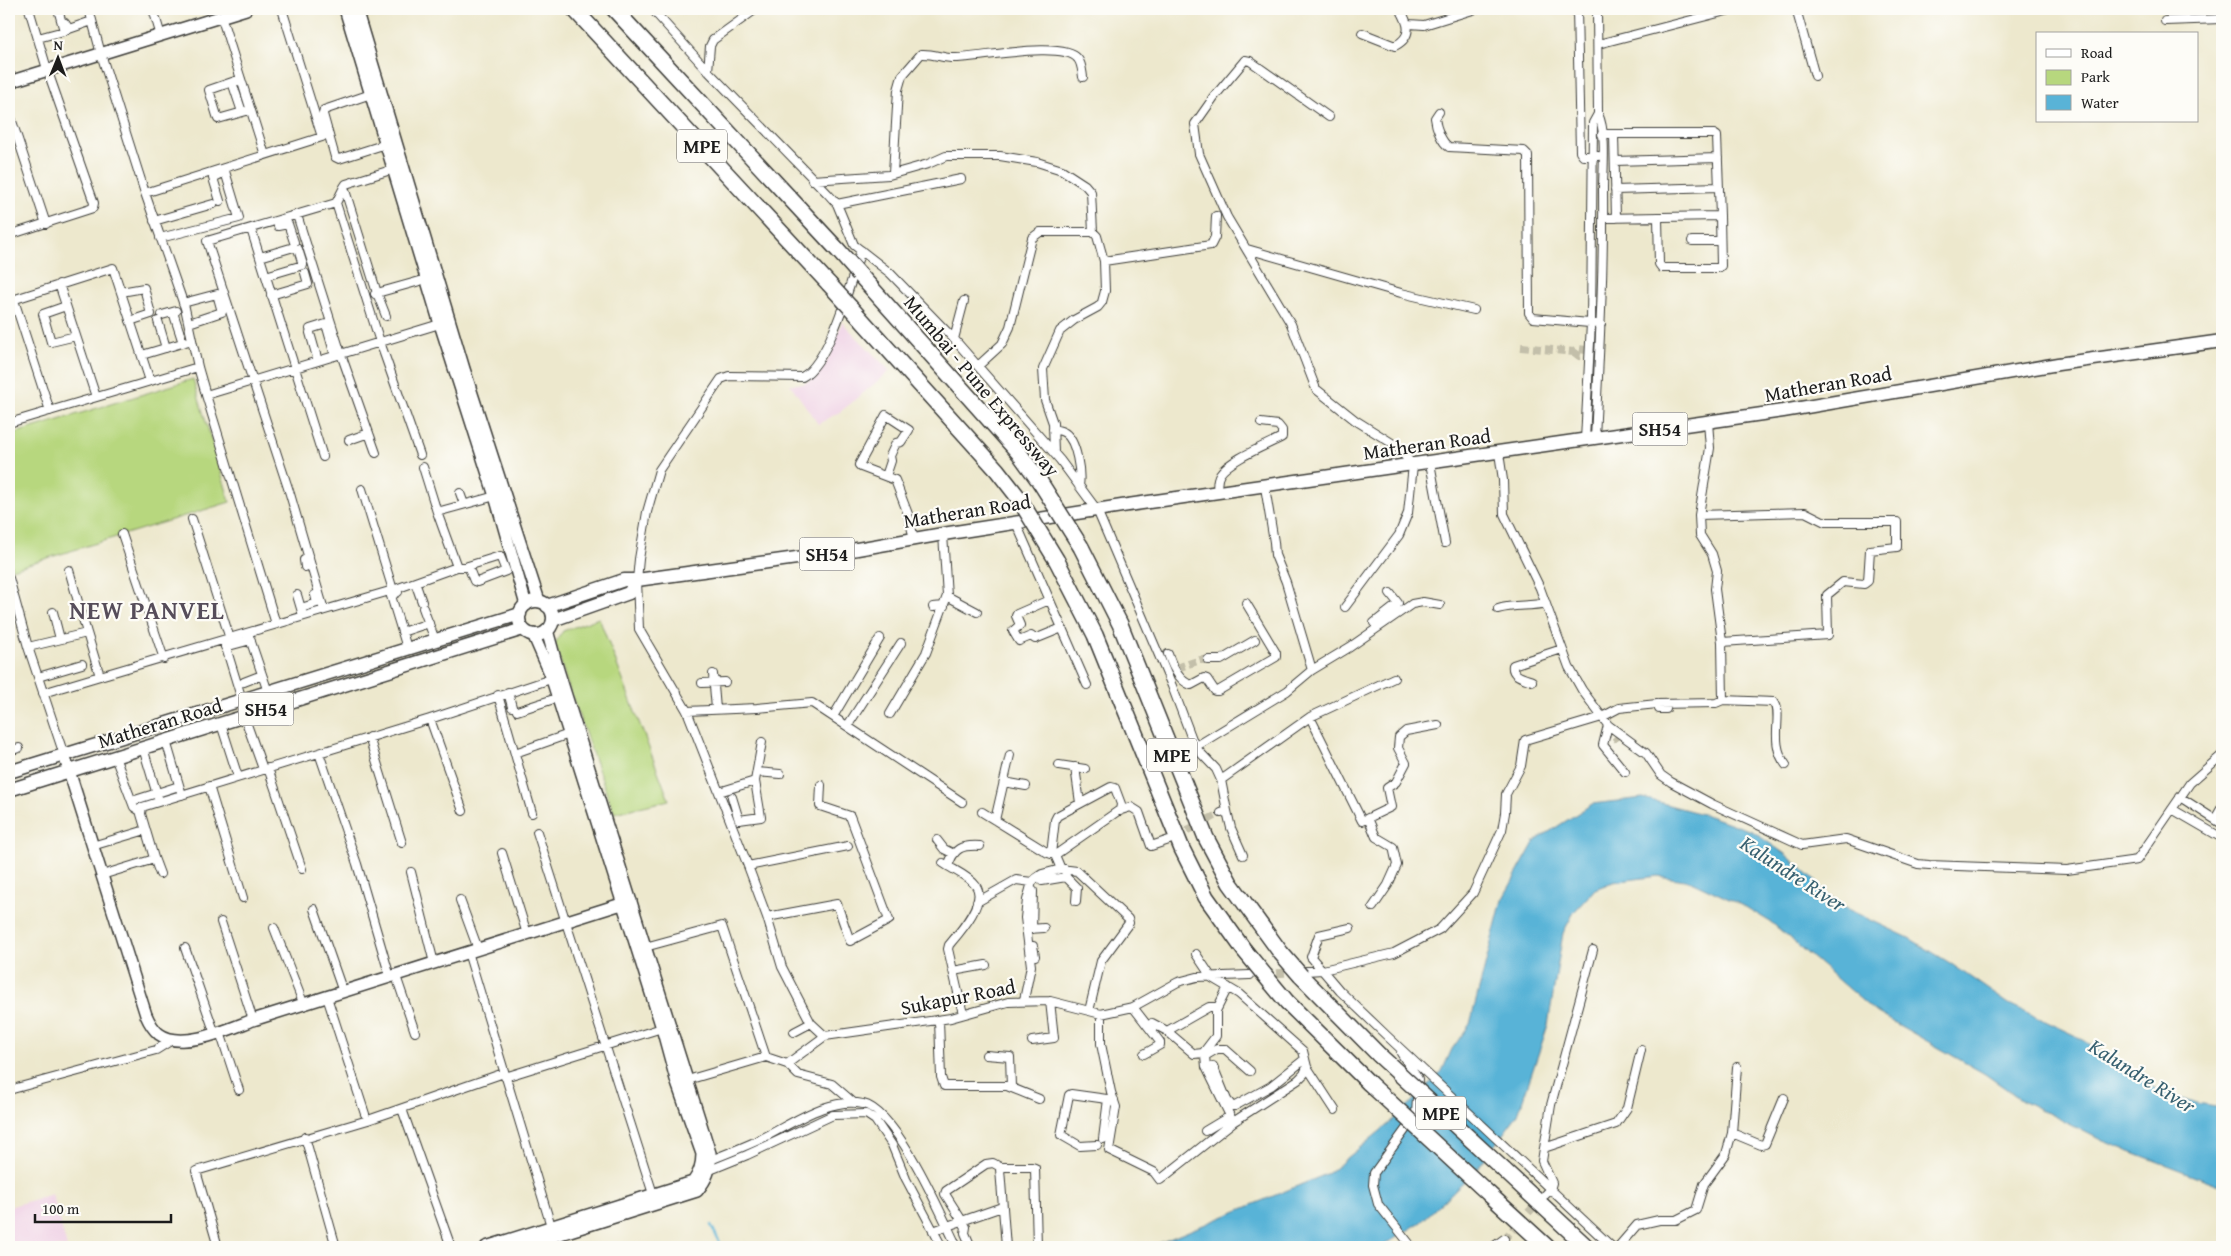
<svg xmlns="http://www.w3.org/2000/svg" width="2231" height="1256" font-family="'Gentium Book Plus',serif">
  <rect width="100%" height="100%" fill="#fdfcf7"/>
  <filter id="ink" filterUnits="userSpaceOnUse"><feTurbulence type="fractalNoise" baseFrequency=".02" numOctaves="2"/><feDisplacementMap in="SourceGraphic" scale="10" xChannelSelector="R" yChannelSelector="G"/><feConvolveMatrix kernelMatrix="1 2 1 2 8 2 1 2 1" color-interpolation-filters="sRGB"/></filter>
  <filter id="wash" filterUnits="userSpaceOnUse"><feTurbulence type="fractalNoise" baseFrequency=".0096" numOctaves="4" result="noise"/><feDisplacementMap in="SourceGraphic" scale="20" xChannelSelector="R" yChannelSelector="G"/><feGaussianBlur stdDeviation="1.12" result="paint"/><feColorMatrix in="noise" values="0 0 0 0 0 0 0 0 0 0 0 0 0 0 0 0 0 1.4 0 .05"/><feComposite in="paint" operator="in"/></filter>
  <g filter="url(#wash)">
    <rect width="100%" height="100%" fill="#ede8cd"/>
    <path fill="#efd0e5" d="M842 322 890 371 840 412 818 424 790 384H803L816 377 830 355Z
      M52 1194 67 1247H9V1207Z"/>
    <path fill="#b7d77e" stroke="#6a7a4d" d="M193 379 230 502 12 569 9 557V435Z
      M599 618 669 800 614 813 566 680 555 643 563 631Z"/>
    <path fill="#59b3d7" stroke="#3a687a" d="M1643 798 1706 815 1752 831 1785 854 1813 878 1826 894 1843 907 1909 938 1950 963 2009 1004 2075 1035 2156 1089 2197 1104 2222 1108V1186L2103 1141 2022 1100 1985 1074 1874 1011 1772 923 1744 906 1691 881 1658 876 1613 882 1595 889 1574 912 1563 933 1548 1025 1518 1114 1477 1169 1421 1222 1381 1247H1150L1329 1173 1396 1118 1442 1071 1452 1049 1470 1024 1502 900 1535 841 1592 804Z"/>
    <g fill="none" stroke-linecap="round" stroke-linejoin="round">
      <path stroke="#59b3d7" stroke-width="2.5" d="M711 1225 722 1247"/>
    </g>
  </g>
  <g filter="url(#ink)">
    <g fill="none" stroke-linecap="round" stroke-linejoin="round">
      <path stroke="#c3bfaa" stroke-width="8" stroke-dasharray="8 4" stroke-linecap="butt" d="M1521 347 1574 352 1579 349 1586 350
        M1574 352 1579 356 1585 357
        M1177 668 1200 660H1208
        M1615 736 1618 740
        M1176 836 1221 813
        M1265 974 1298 972
        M1504 1239 1540 1200"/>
      <g stroke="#3b3b37" stroke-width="10">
        <path id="street" d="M89 9 101 54 145 193 185 308 198 367 206 395 443 323
          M153 9 161 36
          M652 9 708 71 828 194 837 204 854 245 890 273 954 339 1060 460 1097 510 1172 686 1195 747 1216 769 1221 780
          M1577 9 1580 152 1583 156H1598
          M1796 9 1815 76
          M221 16 265 155
          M2165 21 2222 19
          M65 23 69 29 92 21
          M1409 24 1424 25 1476 9
          M1362 33 1395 46C1413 36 1409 24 1400 9
          M38 38 64 31 58 9
          M1598 44 1734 9
          M708 71 710 46 713 40 756 9
          M241 79 209 90 218 119 250 110
          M232 82 242 112
          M371 94 324 110 323 114 335 157 339 159 386 144
          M9 112 46 224
          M1439 112 1435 118C1436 127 1441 142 1449 147L1524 151 1528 155 1529 313 1533 318 1601 324
          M1329 117 1250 61 1245 60 1214 97 1195 124 1199 154 1227 217 1291 324 1316 389 1355 420 1395 445 1413 465 1408 513 1399 535 1345 607
          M1602 134H1714L1717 136 1720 216
          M1614 134 1616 218
          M1615 161 1718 158
          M394 169 346 184 344 187 377 293 427 279
          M893 173 898 90 902 76 921 54C934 53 944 59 956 58 980 58 1064 40 1078 59 1082 64 1082 71 1083 77
          M812 180 889 175 928 164 946 156H1000L1037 162 1062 170 1085 185 1091 192 1093 232
          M344 187 336 203 380 342 420 455
          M1615 190 1719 187
          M145 193 322 137 282 9
          M220 201 213 178 221 174
          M837 204 961 179
          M297 215 341 354 376 453
          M1603 218 1720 216 1721 266 1718 268H1662L1659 264 1658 217
          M154 221 213 204
          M278 226 288 224 294 242
          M251 229 323 457
          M9 235 93 208 94 203 47 69 29 9
          M160 238 239 218 224 168
          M1692 241H1720
          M1247 249 1401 293 1474 310
          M260 257 294 247 298 249 303 265 269 275
          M59 284 96 397
          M121 292 144 288 151 314 130 321
          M375 294 377 293 386 316
          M271 295 308 284 305 273
          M14 300 50 411
          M9 301 113 268 150 381
          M183 303 217 294 222 312 189 323
          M66 306 43 314 51 342 76 336
          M173 312 183 343
          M162 315 176 311
          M158 321 166 348
          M310 329 326 324 335 356
          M310 333 318 361
          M954 339 964 301
          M142 355 192 340
          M978 366 1002 344 1010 327 1032 238 1040 232H1093L1097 236 1104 261 1211 245 1215 237 1216 216
          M206 395 276 624
          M9 423 198 367
          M1053 429C1057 430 1062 431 1065 433 1077 441 1081 473 1079 486
          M1595 438C1599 355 1604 273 1603 190 1603 168 1607 133 1598 114L1597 9
          M349 440 369 433
          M1585 440 1591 323 1593 123 1598 114
          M1054 453 1053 423 1045 400 1043 369 1060 331 1074 320 1098 307 1102 302 1105 291 1104 261
          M1499 453 1503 480 1504 514 1540 588 1569 667 1582 690 1608 725 1646 753 1661 775 1671 782 1712 804 1802 845 1846 839 1918 864 1929 865 2067 870 2137 860 2190 783 2222 755
          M1430 463 1445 543
          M423 467 437 512
          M886 476 891 461 890 456 896 443 901 442 909 430 886 415 859 465 861 467 895 480 908 514 914 539
          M362 489 393 590
          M460 493 464 504
          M1218 493C1217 487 1217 479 1220 474 1229 460 1267 445 1282 437V430L1278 425 1261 423
          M1699 515 1805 512 1825 522H1897V547L1870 550 1868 581 1864 584 1843 582 1827 595 1828 635 1722 642 1715 589 1717 571 1712 554 1700 535 1699 515 1710 448 1708 422
          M192 519 230 639
          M1016 523 1087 685
          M122 534 164 659
          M305 567 304 560 309 558
          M457 567H467L468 566 500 556 506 571 477 582 474 581 468 566
          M69 570 87 633
          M9 578 28 647 64 755
          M415 582 422 602
          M398 592 391 596 407 648
          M297 595 302 612
          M947 596 977 612
          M1049 600 1017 614 1016 616 1020 625 1013 631 1019 641 1031 636 1035 639 1062 628
          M933 607 944 606
          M301 608 317 603 315 595
          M423 608 435 640
          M1498 609C1515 604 1528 607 1546 603
          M324 610 290 494 207 241 336 203
          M53 612 60 639
          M1374 623 1397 605 1398 603 1390 593
          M402 632 429 623
          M248 633 268 692
          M224 641 242 700
          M28 647 87 633 100 676 393 590 457 567 437 512 499 495
          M225 647 251 640
          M1168 654C1172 666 1179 681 1191 685L1204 678 1207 679 1215 691H1218L1276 657V653L1246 603
          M1208 660H1221L1255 640
          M1312 670 1350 647 1412 604 1423 602 1440 605
          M713 674 716 709
          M38 677 82 664
          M1532 681C1524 678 1511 676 1513 665L1562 649
          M244 682 262 675
          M702 683 725 682
          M508 692 512 707
          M43 693 100 676
          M498 695 532 813
          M1723 700 1774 702C1784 714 1768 742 1786 765
          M1657 704 1659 709H1666L1667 704
          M517 711 557 698
          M687 711 757 708 812 703 962 802
          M890 714 926 653 947 596 943 534
          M834 715 880 638
          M244 716 263 769
          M1310 717 1362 821 1391 807 1387 788 1396 782 1406 763 1398 748 1399 737 1406 731 1438 725
          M430 719 463 811
          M221 724 238 777
          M848 725 901 643
          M1608 725 1603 745 1625 772
          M369 737 402 843
          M166 741 182 795
          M1195 747 1287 691 1312 670 1286 582 1275 555 1274 542 1265 487
          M143 748 159 801
          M9 751 19 748
          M319 753 357 864 390 977
          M515 753 572 733
          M115 757 134 807 140 811
          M1059 765 1085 769
          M1075 767 1080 803
          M268 768 302 869
          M757 772 780 774
          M1004 782 1026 786
          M209 786 243 898
          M719 792 755 781 762 742
          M157 793 179 786
          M732 797 739 820 761 817 755 781
          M2180 797 2222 824
          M132 801 154 794
          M2172 809 2222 838
          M1227 811 1231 828 1243 855
          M982 812 1048 853 1055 855 1061 869
          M1221 813 1227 811 1221 780 1310 717 1394 678
          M1368 818 1376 837 1393 847 1397 865 1388 885 1373 907
          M2215 819 2222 807
          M995 820 1010 755
          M537 832 654 1197
          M937 840 944 849 952 853
          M92 846 146 830
          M502 853 527 934
          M1051 854 1055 820 1057 816 1111 787 1115 788 1121 804 1120 811
          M1055 855 1118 811 1131 807 1139 812 1151 846 1169 840
          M154 858 160 874
          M943 863C953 870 969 876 976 886 987 902 959 933 949 945L948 949 963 1014
          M748 866 848 846
          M948 866C954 848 961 845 980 846
          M411 872 434 963
          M102 875 151 860 154 858 141 814 142 807 430 719 551 679
          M1066 877 1077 888 1076 901
          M1042 881 1066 877 1065 869
          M460 900 478 949
          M977 902 1016 880 1032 882
          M314 909 343 992
          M767 917 837 904 850 941 889 920 850 816 820 806 821 785
          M221 922 253 1020
          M274 928 304 1005
          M1350 928 1319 935 1311 957 1340 991 1387 1036 1612 1247
          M1029 929 1044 928
          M1032 929 1033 891
          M1030 946H1033L1035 956
          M645 947 722 926 766 1057
          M185 948 215 1034
          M468 952 551 1226
          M953 971 986 965
          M1306 971 1323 970 1394 953 1440 929 1473 893 1502 830 1505 813 1506 794 1521 766 1525 740 1602 717 1619 708 1657 704 1716 703 1723 700 1722 642
          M396 976 415 1032
          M327 997 365 1114
          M1024 1000 1031 966 1025 918 1027 900 1032 882 1036 878 1042 874 1061 869 1077 871 1128 919 1129 923 1101 961 1089 1011
          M1133 1007 1160 1042V1045L1144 1054
          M1101 1014V1044L1111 1092 1116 1107 1109 1150 1154 1172 1160 1180 1233 1122 1298 1080 1304 1074 1307 1067 1303 1051 1239 994 1212 978 1196 954
          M939 1020 941 1077 944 1086H1007L1039 1099
          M1152 1023 1167 1031 1194 1054 1203 1053 1216 1036V1011L1228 987
          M1167 1031 1209 1007H1217
          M220 1032 239 1090
          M794 1032 811 1023
          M825 1036 811 1023 782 967 767 917 748 866 687 711 639 629 637 580 639 559 647 512 659 470 721 379 729 376 802 377C830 362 851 281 861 250
          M1032 1041 1054 1038 1050 1001
          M1401 1053 1418 1079 1416 1115 1374 1173 1373 1185 1378 1204 1412 1247
          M986 1055 1010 1057 1011 1087
          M787 1064 798 1075 832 1084 854 1103
          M1213 1066 1227 1100 1232 1106H1235L1271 1086 1305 1059
          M1307 1067 1335 1110
          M505 1077 662 1028
          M684 1081 766 1057 787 1064 825 1036 951 1018 1008 1002 1050 1001 1101 1014 1133 1007 1178 982 1197 977 1250 975
          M9 1090 156 1050 172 1040
          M402 1109 451 1247
          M1233 1122 1206 1067 1205 1056 1217 1049H1225L1250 1071
          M1205 1131 1230 1116
          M1732 1133 1737 1067
          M305 1137 336 1247
          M1103 1139 1108 1099
          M1097 1145 1080 1146 1061 1135 1069 1095 1071 1094 1114 1100
          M1544 1148 1616 1124 1627 1108 1641 1050
          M708 1161C726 1154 744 1147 761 1139 790 1125 829 1096 863 1104 897 1111 942 1216 957 1247
          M705 1172 747 1155 833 1115 866 1114 875 1120 892 1145 906 1179 942 1247
          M1545 1195 1550 1190 1552 1183 1542 1161 1551 1105 1593 950
          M933 1231 1002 1207
          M218 1247 196 1171 368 1120 504 1073
          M971 1247 965 1233 966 1227 945 1194 946 1191 986 1164 993 1163 1002 1168
          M1006 1247 1000 1169 1003 1167H1032L1035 1168 1037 1247
          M1493 1247 1504 1239
          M1618 1247 1637 1225 1659 1220H1676L1696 1210 1704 1184 1726 1154 1732 1133 1761 1145 1765 1144 1784 1098"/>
      </g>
      <g stroke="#3b3b37" stroke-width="14">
        <path id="secondary" d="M345 9 440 324 495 496 526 605
          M356 9 464 369 539 601
          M9 82 246 9
          M64 755 146 1015C149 1022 153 1029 159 1034 182 1051 229 1029 253 1020L631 901
          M486 1247 693 1182C700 1173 702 1165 702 1154L677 1083 662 1028 550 673 533 634
          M519 1247 697 1191C707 1179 711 1169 710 1153L558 670 547 630"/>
      </g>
      <g stroke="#3b3b37" stroke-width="15">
        <path id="primary" d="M519 618a17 17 0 1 1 34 0a17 17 0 1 1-34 0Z
          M547 606 624 580H637L840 552 943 534 1128 505 1783 411 2058 364 2222 341
          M553 620 629 593 637 580
          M9 772 520 614
          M9 790 523 629"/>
      </g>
      <g stroke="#3b3b37" stroke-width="18">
        <path id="highway" d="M574 9 829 284
          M614 9 837 249
          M859 274 1019 453 1040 482
          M850 307 997 470 1018 497
          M1081 547 1120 624 1206 838 1230 883 1281 953
          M1057 561 1095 635 1182 849 1206 897 1244 950
          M1301 976 1379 1055
          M1272 984 1287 1002 1369 1083
          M1504 1170 1587 1247
          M1489 1194 1547 1247"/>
      </g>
      <use href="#street" stroke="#fff" stroke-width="8"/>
      <use href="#secondary" stroke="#fff" stroke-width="11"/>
      <use href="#primary" stroke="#fff" stroke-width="12"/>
      <use href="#highway" stroke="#fff" stroke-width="15"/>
      <g stroke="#3b3b37" stroke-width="18" stroke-linecap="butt">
        <path id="highway-bridge" d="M837 249 859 274
          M829 284 850 307
          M1040 482 1081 547
          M1018 497 1057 561
          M1244 950 1272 984
          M1281 953 1301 976
          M1379 1055 1504 1170
          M1369 1083 1489 1194"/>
      </g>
      <use href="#highway-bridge" stroke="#fff" stroke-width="15"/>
    </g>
  </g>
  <g text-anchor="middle" stroke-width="4.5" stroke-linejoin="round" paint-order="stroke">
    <g fill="#fdfcf7" stroke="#605f5e" stroke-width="1">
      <rect x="677" y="129.5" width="50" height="33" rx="4"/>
      <rect x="1632.5" y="412.5" width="55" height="33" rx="4"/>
      <rect x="799.5" y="537.5" width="55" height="33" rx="4"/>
      <rect x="238.5" y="692.5" width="55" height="33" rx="4"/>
      <rect x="1147" y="738.5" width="50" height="33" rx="4"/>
      <rect x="1416" y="1096.5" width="50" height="33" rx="4"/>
    </g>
    <g font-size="19" font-weight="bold" fill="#1c1c1c">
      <text x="702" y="153">MPE</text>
      <text x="1660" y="436">SH54</text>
      <text x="827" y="561">SH54</text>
      <text x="266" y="716">SH54</text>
      <text x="1172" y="762">MPE</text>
      <text x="1441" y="1120">MPE</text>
    </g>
    <g font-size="20" fill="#1c1c1c" stroke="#fdfcf7">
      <text transform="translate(1828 384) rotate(-10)" y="7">Matheran Road</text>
      <text transform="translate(982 386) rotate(50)" y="7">Mumbai - Pune Expressway</text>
      <text transform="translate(1427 444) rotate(-8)" y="7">Matheran Road</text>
      <text transform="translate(967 511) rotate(-9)" y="7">Matheran Road</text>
      <text transform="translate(160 723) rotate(-17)" y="7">Matheran Road</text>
      <text transform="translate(958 997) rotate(-11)" y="7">Sukapur Road</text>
    </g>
    <g font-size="21" font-style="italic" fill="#376070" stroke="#fdfcf7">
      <text transform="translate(1793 874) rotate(33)" y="7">Kalundre River</text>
      <text transform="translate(2142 1076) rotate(32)" y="7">Kalundre River</text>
    </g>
    <g font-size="25" font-weight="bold" letter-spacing="1" fill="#564d5a" stroke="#fdfcf7">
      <text x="147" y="619">NEW PANVEL</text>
    </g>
  </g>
  <rect width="2231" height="1256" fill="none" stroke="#fdfcf7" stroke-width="30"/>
  <rect x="2036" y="32" width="162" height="90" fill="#fdfcf7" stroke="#a3a29f"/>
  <rect x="2046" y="49" width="25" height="8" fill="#ffffff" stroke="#a3a29f"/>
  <text x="2081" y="58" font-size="15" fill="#1c1c1c">Road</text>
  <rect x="2046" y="70" width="25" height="15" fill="#b7d77e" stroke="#a3a29f"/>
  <text x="2081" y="82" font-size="15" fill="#1c1c1c">Park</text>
  <rect x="2046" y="95" width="25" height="15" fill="#59b3d7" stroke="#a3a29f"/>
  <text x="2081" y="108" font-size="15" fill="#1c1c1c">Water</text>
  <g transform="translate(58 58) rotate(1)" stroke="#fdfcf7" stroke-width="4" paint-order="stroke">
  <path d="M0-4L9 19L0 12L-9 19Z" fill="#1c1c1c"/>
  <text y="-8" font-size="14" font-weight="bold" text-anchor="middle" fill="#1c1c1c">N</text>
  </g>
  <path d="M35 1214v8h136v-8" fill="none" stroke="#1c1c1c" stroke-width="2.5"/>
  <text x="42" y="1214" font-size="15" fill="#1c1c1c" stroke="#fdfcf7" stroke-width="4" paint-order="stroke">100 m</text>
</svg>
